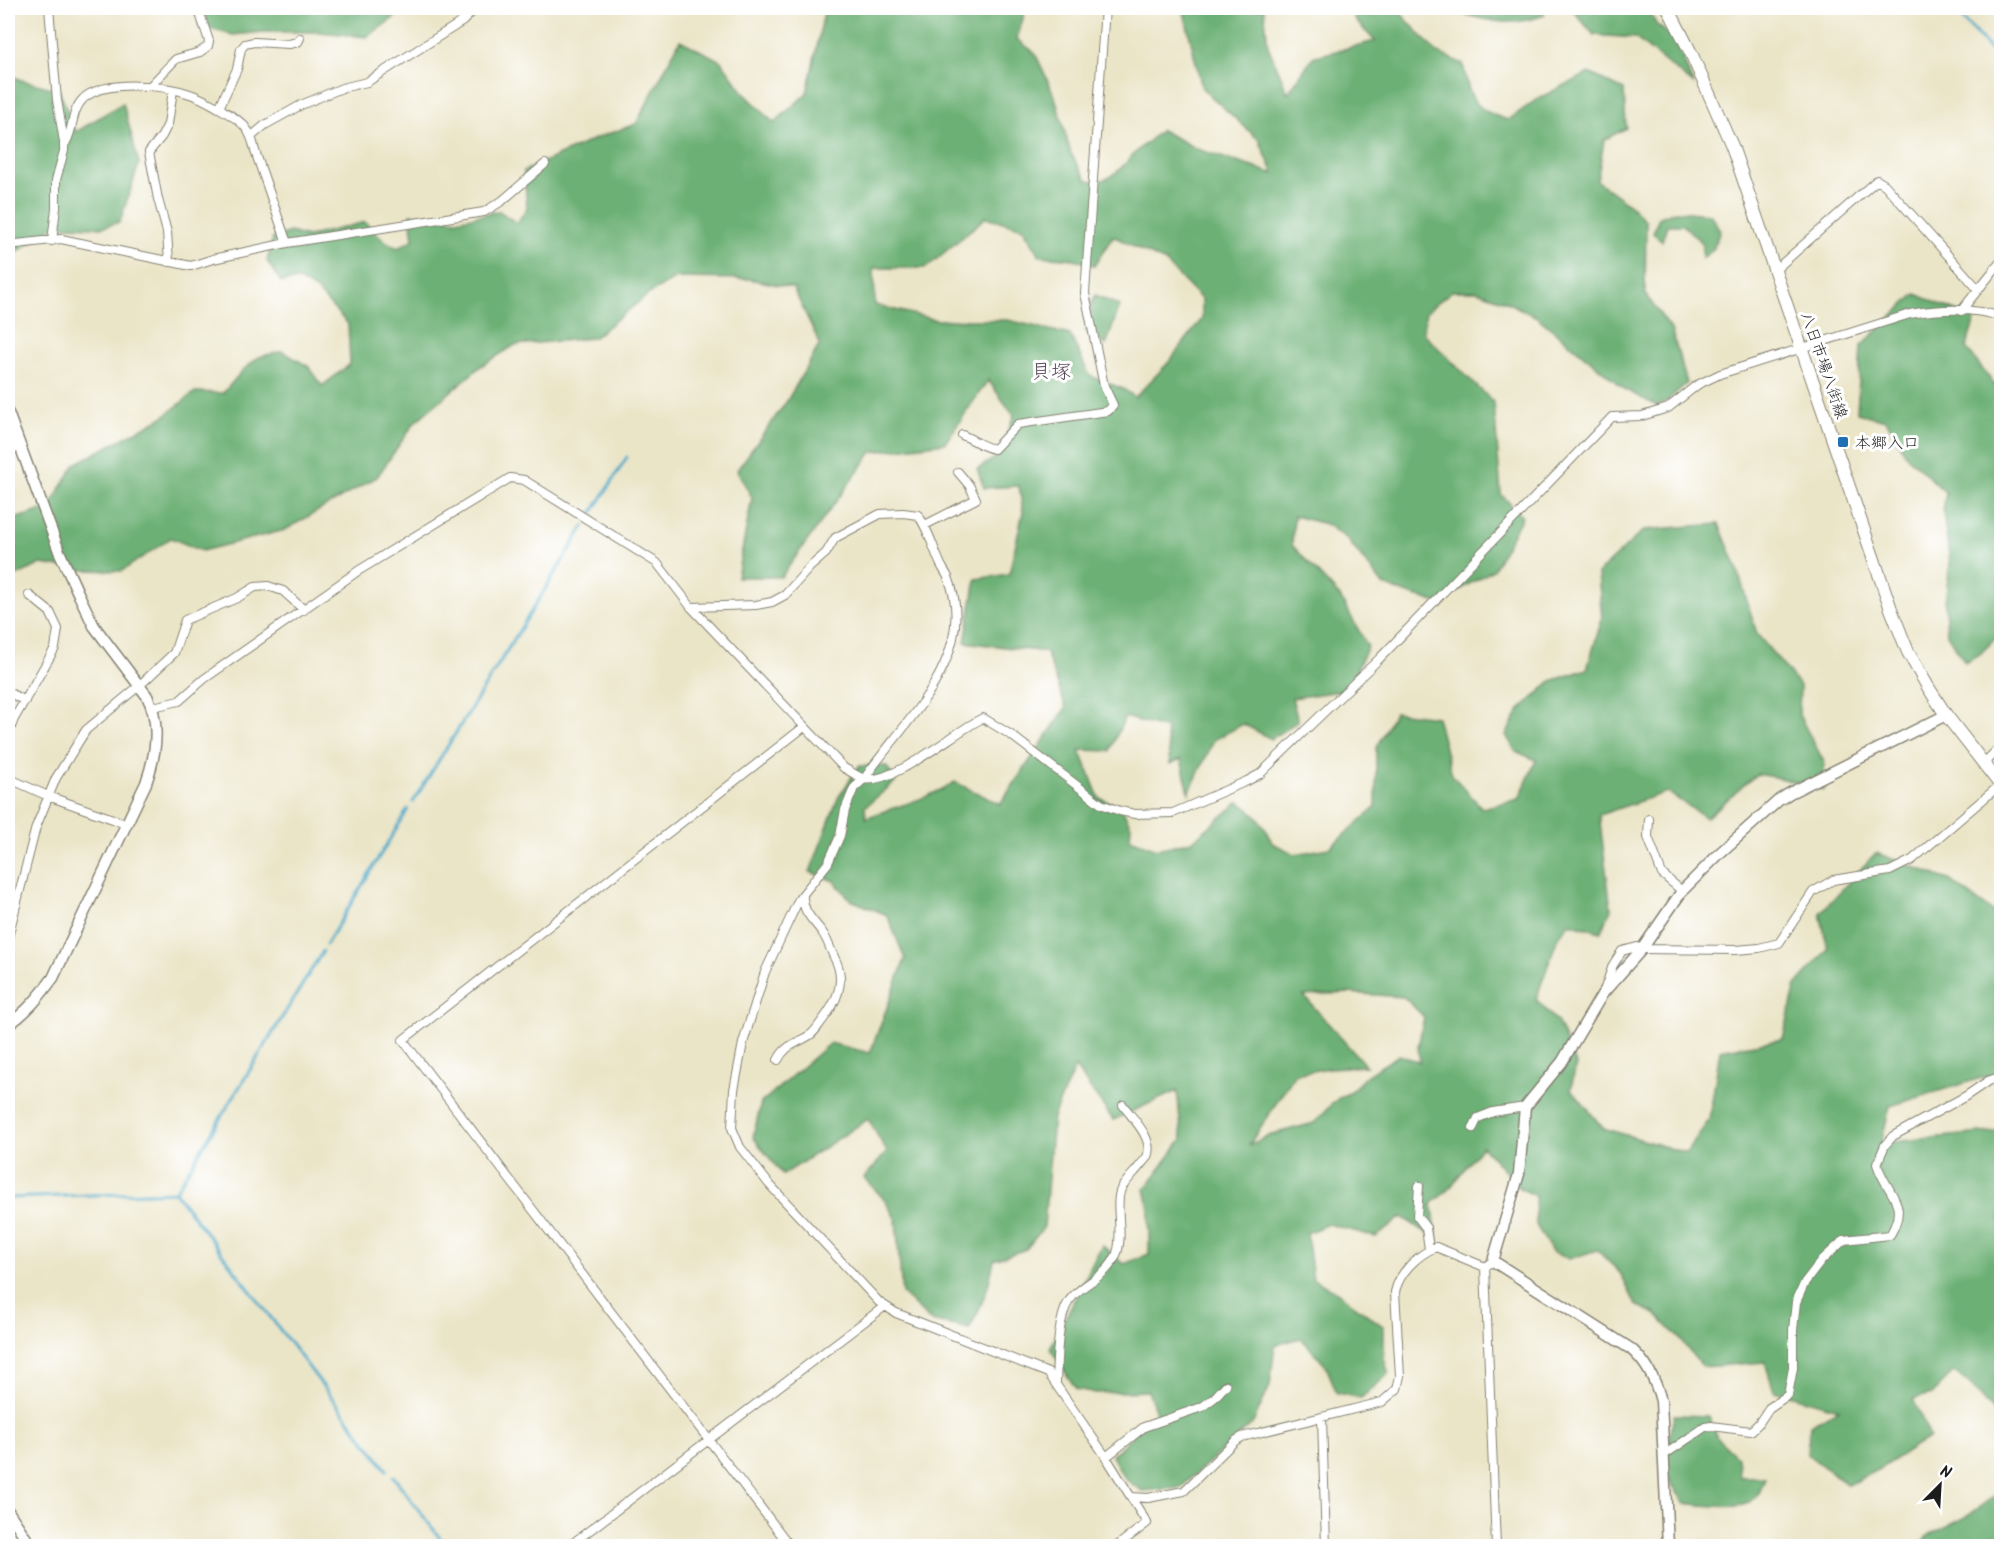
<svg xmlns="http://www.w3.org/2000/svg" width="2009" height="1554" font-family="Kalam,'Klee One',sans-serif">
  <rect width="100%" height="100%" fill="#fff"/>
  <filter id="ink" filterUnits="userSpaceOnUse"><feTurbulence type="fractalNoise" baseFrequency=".0167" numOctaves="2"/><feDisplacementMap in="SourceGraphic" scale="12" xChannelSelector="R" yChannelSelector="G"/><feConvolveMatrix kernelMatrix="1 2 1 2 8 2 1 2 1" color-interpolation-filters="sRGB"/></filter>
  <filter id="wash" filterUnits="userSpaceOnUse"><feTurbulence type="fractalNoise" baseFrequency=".008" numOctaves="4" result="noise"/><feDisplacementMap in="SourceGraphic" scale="24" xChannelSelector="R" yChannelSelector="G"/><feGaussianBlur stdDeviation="1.35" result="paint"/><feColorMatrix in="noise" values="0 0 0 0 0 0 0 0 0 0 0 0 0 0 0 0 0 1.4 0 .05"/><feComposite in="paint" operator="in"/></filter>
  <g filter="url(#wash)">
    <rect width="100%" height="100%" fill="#ebe5c8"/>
    <path fill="#6cb074" stroke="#446648" stroke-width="1.5" fill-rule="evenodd" d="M210 8H408L367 37 320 32H264L233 35 198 26Z
      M825 8H1026L1017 39 1035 53 1055 97 1071 154 1087 180C1113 185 1122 165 1139 149 1146 143 1154 137 1161 130L1197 149 1274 174 1259 140 1202 88 1183 8H1264L1268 46 1288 93 1313 57 1375 41 1356 21 1350 8H1396L1436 52 1463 64C1470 98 1472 109 1508 120L1539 98 1589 73 1624 90 1626 128 1604 140 1597 181 1630 205 1646 221 1645 294 1671 329 1687 383 1668 400 1657 406 1626 390 1537 317 1503 300 1477 291H1452L1426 312 1423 333 1494 403 1501 494 1522 517 1493 570 1437 603 1384 586 1347 539 1326 524 1294 516 1292 545 1340 597 1368 647 1346 690 1292 698 1298 721 1271 739 1243 724 1214 740 1189 793 1181 759 1170 764 1166 729 1125 717 1110 751 1080 750 1099 798 1121 807 1131 826 1130 839 1157 849 1192 841 1239 802C1255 813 1265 824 1272 843L1295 854 1329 848 1376 807V748L1395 712 1437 717 1452 775 1482 808 1519 799 1536 760 1515 751 1506 735 1519 711 1551 681 1587 669 1602 619 1598 573 1644 530 1719 524 1737 568 1757 634 1800 686 1799 715 1824 762V790L1779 778 1757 774 1706 818 1667 792 1599 815 1611 909 1601 932 1569 923 1557 940 1536 999 1558 1023 1576 1064 1571 1089 1603 1128 1686 1153 1709 1120 1720 1050 1783 1039 1796 985 1828 949 1820 913 1876 853 1949 880 2001 918V1072L1890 1106 1881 1143 2001 1131V1424C1988 1403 1974 1386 1954 1372L1932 1394 1913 1399 1930 1437 1879 1469 1848 1485 1807 1454 1810 1425 1839 1409 1774 1391 1765 1362 1702 1367 1679 1338 1654 1313 1636 1305 1620 1273 1597 1250 1569 1259 1552 1252 1536 1225 1535 1195 1521 1189 1482 1146 1450 1188 1432 1204 1438 1240 1402 1217 1376 1237 1328 1224 1307 1233 1313 1279 1338 1293 1384 1327V1359L1389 1374 1361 1398 1337 1393 1326 1366 1301 1338 1275 1345 1270 1386 1253 1423 1180 1488 1142 1491 1124 1478 1112 1456 1156 1412 1148 1391 1096 1393 1076 1389 1050 1348 1102 1245 1124 1264 1149 1254V1207L1145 1189 1182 1139 1177 1091 1113 1120 1075 1067 1053 1117 1044 1227 1026 1249 994 1260C990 1285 982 1307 969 1329L931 1321 902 1294 896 1220 884 1199 864 1178 887 1152 868 1119 783 1175 753 1137 761 1103 830 1043 870 1053 905 959 887 915 851 900 834 881 810 872 838 798 859 766H886L896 781 865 807 866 818C896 806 928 799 955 782L1000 804 1066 708 1046 652 965 642 976 579 1009 574 1023 512 1019 486 984 488 977 469 997 457 1014 416 988 380 945 443 872 452 781 577H737L752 498 737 470 787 401 820 344 793 288 749 279 676 278 649 294 593 338 515 345 481 366 415 422 377 477 285 530 202 551 171 538 122 571 79 570 41 564 8 580V521L49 508 75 464 163 417 195 392 223 393 243 370 259 357 282 351 308 366 322 386 350 364 348 324 317 291 299 280 281 282 267 261 273 238 290 232 307 237 365 222 382 239 397 248 413 240 410 214 457 220 499 211 517 223 527 208 524 171 599 137 636 124 680 40 721 61 745 94 774 123 807 93ZM986 217 1023 228 1040 256 1074 259 1094 266 1113 236 1165 262 1202 300V319L1168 363 1135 397 1123 389 1090 376 1070 335 1008 320H937L875 305 874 268H926ZM1347 993 1404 997 1424 1017 1418 1047 1420 1062 1399 1055 1367 1075 1349 1093 1340 1097 1332 1104 1314 1123 1273 1134 1249 1145 1295 1074 1329 1068 1366 1066 1304 996Z
      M1463 8H1541L1545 15C1513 26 1495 23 1463 14Z
      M1571 8H1648L1656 24 1675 39 1693 84 1635 38 1594 35Z
      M8 74 21 80 59 90 76 132 123 103 139 164 120 222 103 227 55 226 8 258Z
      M1676 211 1710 214 1720 230 1713 250 1702 258V243L1683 225H1667L1662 241 1653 233 1659 217Z
      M1916 294 1975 319 1966 348 2001 393 2002 632 1980 654 1965 662 1947 634 1945 602 1950 563 1943 511 1946 493 1905 454 1886 420 1857 413 1861 346Z
      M1095 295 1120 306 1106 345 1086 331V319Z
      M1674 1415 1709 1416 1717 1438 1738 1458 1740 1477H1765C1762 1488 1758 1499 1746 1504 1735 1509 1697 1505 1684 1503L1662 1469Z
      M2001 1491V1546H1922L1926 1537 1969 1515Z"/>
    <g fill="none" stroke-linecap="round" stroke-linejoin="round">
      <path stroke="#49a9c8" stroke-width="3" d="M1953 8 2002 63
        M591 515 627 457
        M413 802 585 525
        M326 945 408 809
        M175 1192 387 1470
        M175 1192 323 951
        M8 1198 175 1192
        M393 1476 446 1546"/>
    </g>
  </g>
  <g filter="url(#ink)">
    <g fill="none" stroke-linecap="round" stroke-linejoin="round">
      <g stroke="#848072" stroke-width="10">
        <path id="minor" d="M49 8 57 100 64 142V151L56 180V208L52 241
          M151 85 176 59 200 52 208 46 209 41 198 8
          M252 136 265 125 301 105 342 88 367 82 463 21 476 8
          M64 145C74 133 70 112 83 99 104 79 165 85 190 94 200 97 210 103 219 108
          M287 243 255 151C250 125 240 121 219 108L237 69 241 49 245 44 254 42 289 44 298 42 300 38
          M8 245 61 239 191 266 213 259 287 243 484 212 502 201 545 164
          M169 262 167 232 158 199 149 152 162 136 168 124 173 90
          M1775 270 1877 180 1885 185 1978 289
          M1961 311 2002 260
          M962 435C973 439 982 447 994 449L1018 424 1108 411 1113 405 1104 386 1085 293 1105 8
          M8 451 20 447
          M925 525 976 499 969 485 958 472
          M691 607 756 605 772 602 785 595 810 567 826 553 835 538 880 514 903 513 918 515C929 530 933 548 941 565 943 569 946 573 948 577 980 656 904 721 864 779L854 788 845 810 840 836 828 863 799 899 765 972 743 1043 734 1090 732 1128 740 1147 769 1184 879 1302 896 1313 1048 1373 1106 1457 1147 1523 1117 1546
          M8 692 25 701
          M153 707 179 701 204 679 358 571 510 478 524 480 657 563 691 607 844 768C850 771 858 777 864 779 894 785 955 731 983 718L1011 735 1101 804 1120 811 1135 814 1173 813 1247 781 1260 774 1379 659 1612 417 1642 416 1668 408 1697 385 1720 374 1910 314C1941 309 1971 307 2002 317
          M8 735 14 719 55 648 58 629 50 612 29 595
          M1983 764 2002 745
          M8 778 48 796 127 824
          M1649 819 1648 837 1662 874 1682 891
          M8 937 36 827 56 778 86 730 140 685 174 653 185 620 237 598 255 587 268 586 283 591 304 610
          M1605 988 1613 965 1622 951 1637 947 1642 949 1736 950 1759 948 1779 943 1813 892 1833 880 1890 871 1912 860 2000 785
          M778 1060C785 1045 796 1044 810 1035 815 1032 818 1026 822 1021 836 1003 846 983 836 961 831 952 828 940 822 932 813 920 802 911 803 896
          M1473 1128 1478 1118 1493 1112 1525 1107
          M1419 1186 1417 1216 1426 1228 1429 1249
          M1485 1267 1496 1546
          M1056 1382C1057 1361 1057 1319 1069 1301 1082 1282 1108 1278 1117 1253 1124 1233 1114 1204 1121 1189 1125 1182 1133 1174 1138 1168 1141 1164 1145 1160 1147 1157 1155 1139 1132 1118 1123 1105
          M1322 1418 1326 1546
          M1664 1455 1705 1427 1711 1426 1751 1431 1759 1423 1769 1408 1788 1395 1793 1368V1330L1796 1302 1805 1282 1822 1260 1844 1240 1890 1235C1910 1202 1887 1195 1877 1164L1885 1145 1893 1136 1966 1096 1988 1081 2002 1076
          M1106 1457 1144 1427 1202 1407 1214 1398 1226 1385
          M1131 1497 1148 1498 1184 1491 1235 1441 1242 1437 1382 1402 1397 1389 1400 1376 1395 1292C1399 1273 1417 1255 1436 1247L1485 1267 1493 1261
          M569 1546 885 1306
          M790 1546 403 1040 804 727"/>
      </g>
      <g stroke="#848072" stroke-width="13">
        <path id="tertiary" d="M8 413 59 551 79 595 94 626 147 696C161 723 156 755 146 783L53 978C39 997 27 1012 8 1025
          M8 1511 31 1546
          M1668 1546 1661 1401C1656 1381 1647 1363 1631 1349L1493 1261 1519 1174 1525 1107 1562 1062 1603 993 1642 949 1682 891 1721 852 1779 800 1790 793 1946 715"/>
      </g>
      <g stroke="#848072" stroke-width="14">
        <path id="primary" d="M1668 8 1691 53 1732 146 1891 609 1908 652 1928 687 1946 715 2002 787"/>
      </g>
      <use href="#minor" stroke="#fff" stroke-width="8"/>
      <use href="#tertiary" stroke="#fff" stroke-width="10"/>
      <use href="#primary" stroke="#fff" stroke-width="12"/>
    </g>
  </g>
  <rect fill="#1f6fb2" stroke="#fff" stroke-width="2" x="1837" y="436" width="12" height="12" rx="3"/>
  <g text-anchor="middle" stroke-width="6" stroke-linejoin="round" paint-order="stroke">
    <g font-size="16" fill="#1c1c1c" stroke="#fff">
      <text transform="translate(1825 365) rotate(71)" y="6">八日市場八街線</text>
    </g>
    <g font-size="16" fill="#1c1c1c" stroke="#fff" text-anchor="start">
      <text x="1855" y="448">本郷入口</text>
    </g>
    <g font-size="20" fill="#584859" stroke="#fff">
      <text x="1051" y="378">貝塚</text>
    </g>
  </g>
  <rect width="2009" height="1554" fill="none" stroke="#fff" stroke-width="30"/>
  <g transform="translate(1940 1485) rotate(24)" stroke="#ffffff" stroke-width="4.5" paint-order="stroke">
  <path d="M0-4.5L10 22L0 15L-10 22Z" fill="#1c1c1c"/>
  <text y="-9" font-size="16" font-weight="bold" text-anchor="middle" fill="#1c1c1c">N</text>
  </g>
</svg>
